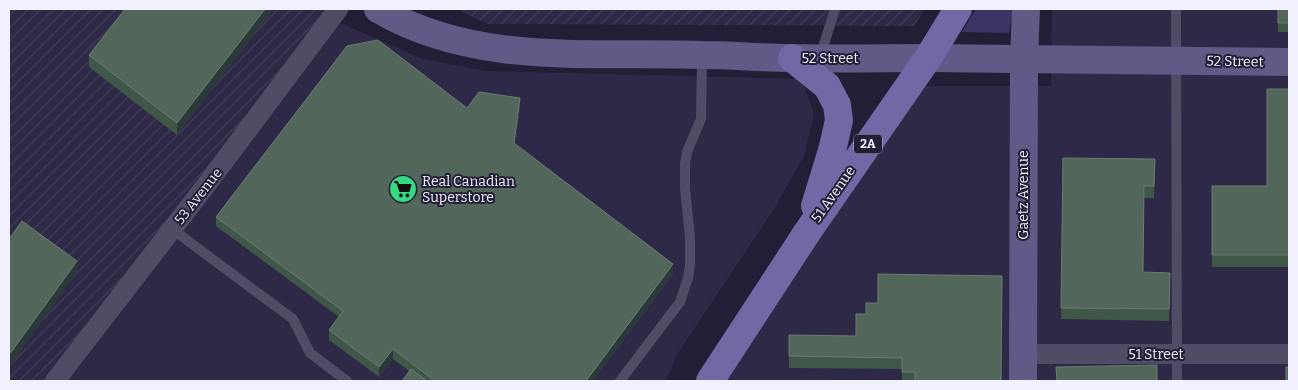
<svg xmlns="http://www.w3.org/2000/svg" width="1298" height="390" font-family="Bitter,serif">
  <defs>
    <pattern id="industrial-furrows" width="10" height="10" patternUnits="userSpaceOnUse" patternTransform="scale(1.25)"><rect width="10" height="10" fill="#2e2946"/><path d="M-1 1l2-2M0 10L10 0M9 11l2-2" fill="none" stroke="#423e58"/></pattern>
  </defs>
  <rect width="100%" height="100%" fill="#221e36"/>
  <path fill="#2e2946" d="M1052 9H1289V381H721L920 86H1051Z
    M338 22 423 59 485 71 802 79 814 114 804 156 774 209 678 353 666 381H69Z"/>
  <path fill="url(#industrial-furrows)" d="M9 9H351L338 23 69 381H9Z
    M457 9H925L914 26 487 24Z"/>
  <path fill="#3c3365" d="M976 9H1013L1009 33 962 32Z"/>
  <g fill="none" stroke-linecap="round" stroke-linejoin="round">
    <path stroke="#4f4c66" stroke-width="10" d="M1176 9 1177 381
      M820 57 835 9
      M172 229 293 319 310 353 347 381
      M620 381 680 302 688 278 690 265V238L685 188V164L687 152 701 119 702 57"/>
    <path stroke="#4f4c66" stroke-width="20" d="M1023 354H1289
      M55 381 210 180 338 9"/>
    <path stroke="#605a86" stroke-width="28" d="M378 9C476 67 595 51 703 55 732 55 761 58 791 58 837 59 883 58 929 58 1049 59 1169 60 1289 62
      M1023 381 1024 59 1026 9"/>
    <path stroke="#7268a5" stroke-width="28" d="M792 58 827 86 837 105 839 120 833 147 815 206
      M710 381 808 231 928 58 958 9"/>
  </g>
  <path fill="#3e5747" d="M271 9V12L177 135 89 67V55Z
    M1278 9H1289V32H1278Z
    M1289 89V267H1212V186H1267Z
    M520 107 515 144 673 274 593 381H402L409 371 393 359 379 377 329 340V330L339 317 216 226V217L467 108Z
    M1063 158 1155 159 1154 198H1144L1143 272 1170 273 1169 321 1061 319Z
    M789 335 856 336 1001 381H902V369L789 368Z"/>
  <path fill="#2b3938" d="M265 9H271V12L177 135V123Z
    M520 98V107L514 153V143Z
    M77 261V273L9 367V355Z
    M673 264V274L593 381H586Z
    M393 349V359L379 377V367Z"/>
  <path fill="#52675a" stroke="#6b7c74" d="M125 9H265L177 123 89 55Z
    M1278 9H1289V23H1278Z
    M378 40 467 108 479 92 520 98 514 143 673 264 586 381H435L393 349 379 367 329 330 343 311 216 217 347 46Z
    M1267 89H1289V255H1212V186H1267Z
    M1063 158 1155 159 1154 186H1144L1143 272 1170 273 1169 309 1061 308Z
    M22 221 77 261 9 355V239Z
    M878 274 1002 276 1001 381H915V372H902V358L789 356V335L856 336V314H866V303H878Z
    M1157 365V381H1057L1056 367Z
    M1286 367H1289V381H1286Z
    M411 369 427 381H402Z"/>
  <defs>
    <g id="supermarket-disc" transform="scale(1.4375)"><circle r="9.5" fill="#36d881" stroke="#221e36"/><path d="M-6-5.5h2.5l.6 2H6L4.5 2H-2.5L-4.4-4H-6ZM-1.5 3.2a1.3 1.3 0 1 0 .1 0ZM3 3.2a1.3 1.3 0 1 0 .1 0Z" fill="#111"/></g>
  </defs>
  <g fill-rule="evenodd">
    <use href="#supermarket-disc" x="403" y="189"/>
  </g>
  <g text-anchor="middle" stroke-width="4" stroke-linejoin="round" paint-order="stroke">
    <rect fill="#221e36" stroke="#b3b1c1" stroke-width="1" x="854" y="134.5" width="28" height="19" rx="4"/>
    <g font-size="12" font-weight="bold" fill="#f1f0fd">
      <text x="868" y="148">2A</text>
    </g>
    <g font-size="14" fill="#f1f0fd" stroke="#221e36">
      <text x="830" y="63">52 Street</text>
      <text transform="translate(1235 61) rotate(1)" y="5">52 Street</text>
      <text transform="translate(833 194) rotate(-55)" y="5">51 Avenue</text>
      <text transform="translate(1023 195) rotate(-90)" y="5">Gaetz Avenue</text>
      <text transform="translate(198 196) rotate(-52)" y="5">53 Avenue</text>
      <text x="1156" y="359">51 Street</text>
    </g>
    <g font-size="14" fill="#f1f0fd" stroke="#221e36" text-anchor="start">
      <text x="422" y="186">Real Canadian<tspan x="422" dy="16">Superstore</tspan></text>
    </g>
  </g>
  <rect width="1298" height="390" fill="none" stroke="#f1f0fd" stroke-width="20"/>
</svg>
